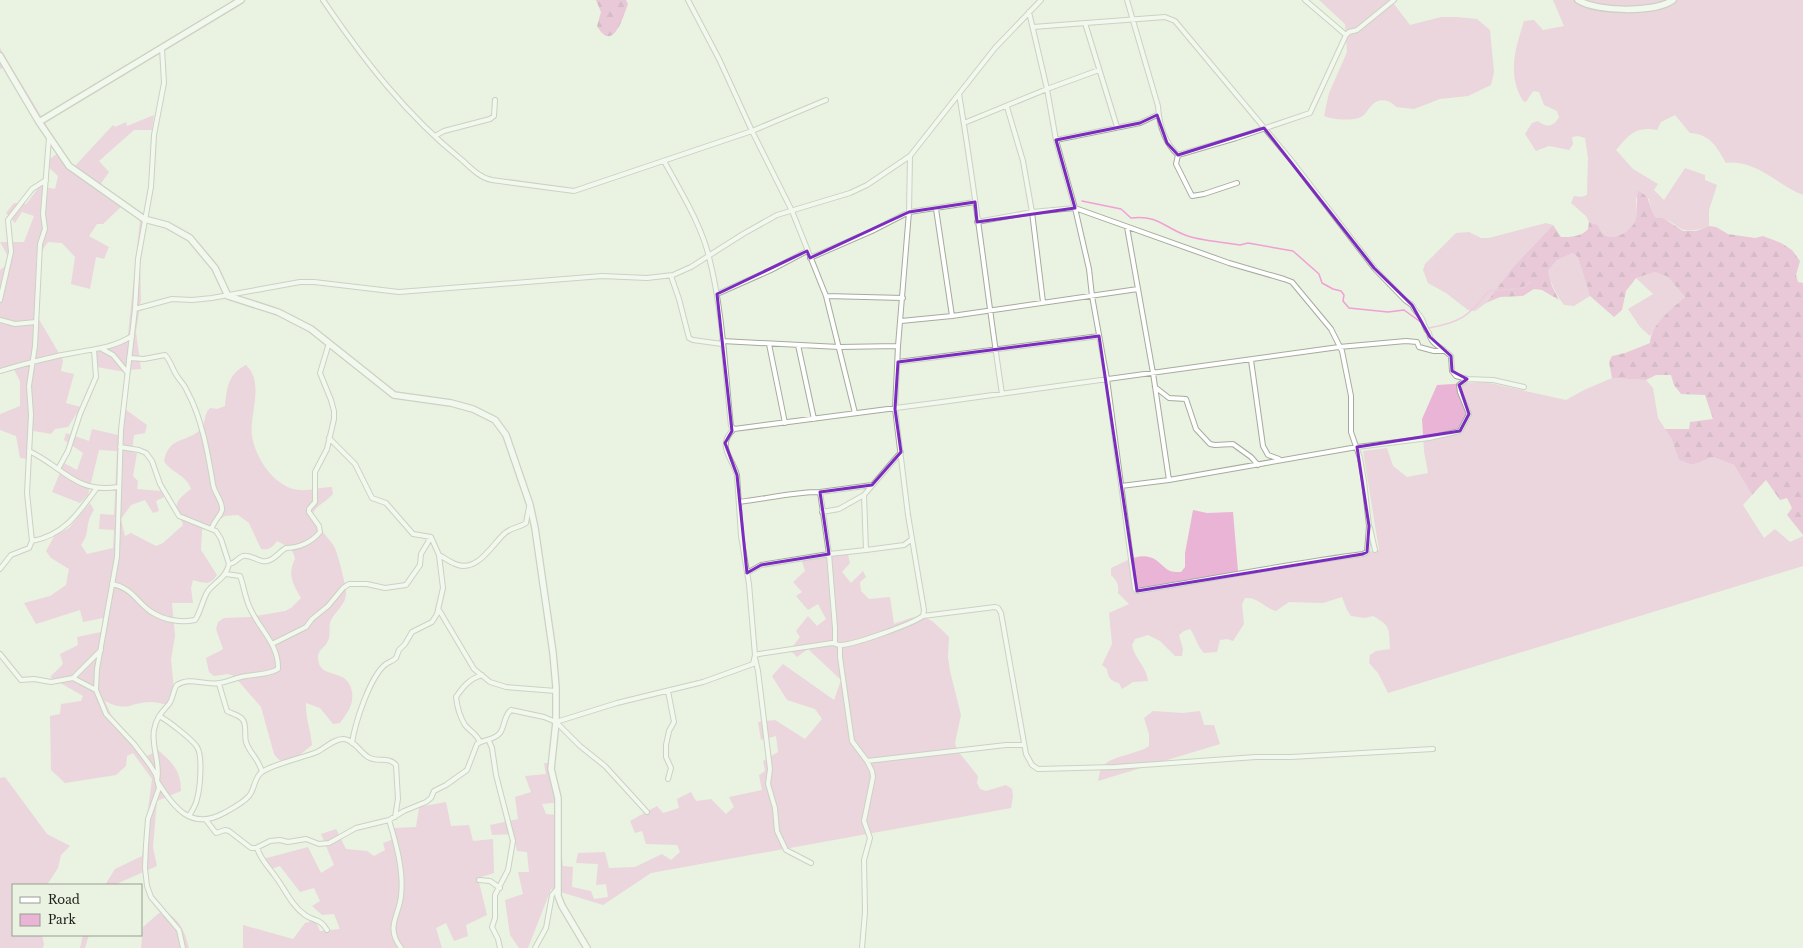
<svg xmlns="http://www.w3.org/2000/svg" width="1803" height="948" font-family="'Libre Baskerville',serif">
  <defs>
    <pattern id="forest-firs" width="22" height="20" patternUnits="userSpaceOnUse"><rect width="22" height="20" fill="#e898cc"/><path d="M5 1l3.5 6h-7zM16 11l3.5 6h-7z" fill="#bb7ca5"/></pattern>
  </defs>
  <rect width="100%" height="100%" fill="#eaf2e1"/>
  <path fill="#eab4d6" d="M1319 0H1393L1394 4 1410 25 1441 17H1456L1477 19 1490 30 1494 72 1491 85 1468 96 1440 99 1414 109 1396 107C1390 100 1379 97 1372 105 1368 109 1366 114 1361 117 1352 121 1333 120 1324 116L1329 93 1347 52 1345 24Z
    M1553 0H1803V195C1778 185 1755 159 1726 163 1717 147 1710 134 1690 133L1675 115 1661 122 1657 130C1635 126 1629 135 1616 150L1633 169 1658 184 1654 190 1664 200 1685 168 1705 175V180L1717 185 1709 210V226C1674 239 1682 220 1656 218L1652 213 1649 199 1636 198C1636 205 1638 215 1636 221 1632 230 1613 243 1603 236 1600 234 1599 229 1598 225L1589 222 1586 216 1571 203 1574 196 1581 197 1587 195 1588 158 1585 138 1578 136 1572 137 1573 144 1569 150 1549 146 1536 151 1525 134 1532 123 1538 121C1546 128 1554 127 1559 117L1557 111 1544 105 1539 92 1533 91 1526 102 1523 101C1507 74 1515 50 1524 21L1534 20 1543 30 1564 26Z
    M0 48 68 161 75 166 113 125 115 127 126 122 127 126 154 115 152 130H134L99 161 109 172 100 185 147 216 140 262 141 300 136 332 141 369 129 370 125 409 147 425 145 433 134 435 132 452 137 453 133 476 138 481 137 489 161 491 164 497 156 501 159 511 153 513 145 500 131 505 121 519 125 536 131 533 156 546 163 543 183 525C175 503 172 504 191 489 186 474 171 473 164 461 169 436 186 443 200 430 207 424 202 416 210 408L217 409 225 406C227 388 228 374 246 365 265 383 249 414 252 436 254 449 260 461 268 471 275 480 287 489 299 490 310 491 321 487 332 487L333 494C326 502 318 504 313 513 318 528 325 534 334 546 338 554 345 582 346 591 347 604 336 610 331 620 328 626 331 635 328 641 325 648 317 650 318 659 320 681 348 666 352 692 354 705 347 713 340 723L333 724 320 708 306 703C305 717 311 731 312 745L296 758 283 762 278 759 274 754 261 707 234 676 228 674 214 676 209 672 206 658C212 654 218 653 223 649L216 629 218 622 224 618 250 617 285 611 291 608 301 598C293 584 287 575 295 559 293 548 287 546 277 541 272 548 269 550 261 549L249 523 238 515 225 516 202 530 201 550 217 575C210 586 204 583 193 580L191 588 193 603H172L175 636 171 659 174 690 169 704C162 705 158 702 151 702 129 702 129 713 105 701L112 717 147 756 158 750C173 763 181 771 181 791L157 801 153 847 157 866 114 885H105L115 869 142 856 152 779 133 753 127 756 126 766 116 775 65 783 51 770 50 716 60 714 61 704 81 701 83 696 50 677 63 664 60 654 78 645 77 637 101 632 103 618 83 622 80 610 36 624 24 603 50 596 66 585 69 569 51 558 46 551 55 535 69 528 90 503 94 510C84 524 91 532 81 545L87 554 113 548 114 530 99 529 100 514 114 515 117 451 99 450 88 495 80 503 52 492 64 463 77 470 83 453 64 440 66 433 89 441 92 429 118 435 125 372 97 367 95 347 111 345 128 335 140 220 131 211 122 206 103 224H97L89 236 109 247 104 259 96 257 90 289 71 284 75 257 62 243 48 242 36 259 37 316 63 360 61 371 74 374 66 403 81 407 68 427 55 429 51 434 28 430 27 459 20 458 16 436 0 430V414L20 406V381L12 366 0 369V270L11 262 0 242H24L34 216 22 212 15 223 6 213 14 203 26 204 40 186 55 189 58 176 44 163 58 153 5 67 0 69Z
    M1546 223 1553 225 1513 267 1486 303 1475 311 1468 310 1446 293 1428 283 1423 270 1425 264 1456 233 1469 232 1481 238H1489Z
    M1573 253 1578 256 1590 296 1574 306 1564 305C1556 294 1551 284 1548 271L1557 260Z
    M1655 272 1668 277 1685 297 1661 320 1650 336 1640 327 1628 309 1653 294 1636 278Z
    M1612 378 1646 380 1653 388 1658 418 1671 438 1679 460 1692 465 1713 457 1734 465 1752 495 1743 505 1764 538 1775 529 1790 542 1803 536V566L1388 693 1378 673 1369 663 1370 655 1376 651 1390 649C1389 629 1391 626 1373 616L1365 618 1351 616 1347 610 1342 597 1323 603 1289 602 1276 611C1264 608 1259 597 1245 598L1242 604 1244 624 1233 641 1227 639 1220 640 1217 652 1204 653C1197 646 1196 637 1190 629L1184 631 1179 635 1183 649 1182 656H1175L1160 641 1148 635 1135 639 1132 645C1134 658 1147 667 1148 681L1133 682 1122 689 1119 683C1111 681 1108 678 1107 669L1102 665 1112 644 1109 613 1129 604 1118 593C1119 584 1117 581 1111 575V568C1124 562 1142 550 1156 560 1166 567 1166 573 1181 572L1185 567V553L1193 510 1207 513 1233 512 1238 571 1379 550 1363 451 1387 448 1393 466 1407 477 1428 473 1424 451 1422 419 1437 385 1485 382 1566 400 1584 390Z
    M847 550 850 563 842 572 851 583 863 571 866 577 860 582 861 591 869 599 890 597 894 624C925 612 926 614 949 637L948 657 950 671 961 715 955 743 957 750 978 776 977 783 980 789 986 791 1006 785 1012 789 1013 796 1011 808 651 873 603 905 551 889 528 948H519L510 935 505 900 523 894 518 872H529L527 852 517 851 513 834 492 835 490 825 518 819 515 797 531 792 525 776 546 774 544 763H552L562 802 542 804 546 814 557 815 563 866 573 867 572 887 591 891 594 899 608 897 606 884 596 885 598 864 576 863 578 853 605 852 609 868 635 867 662 854 671 860 680 852 677 845 646 844 642 831 635 833 630 821 657 806 663 813 679 808 677 799 691 792 696 801 711 799 726 814 734 807 729 797 762 790 759 775 765 771 763 761 778 752 776 736 761 740 758 722 775 720 805 739 822 719 815 709 787 700 772 676 783 664 834 700 841 680 808 649 797 657 790 650 800 637 796 631 808 616 817 626 826 619 818 604 808 610 796 596 802 592 793 582 805 571 801 558Z
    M1153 711 1183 713 1200 711 1204 725H1214L1220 744 1098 781C1099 778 1099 773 1101 769 1107 756 1137 755 1149 746V734L1144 718Z
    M5 777 47 834 70 846 61 855 58 868 47 885H13V935H42L44 944 43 948H0V778Z
    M446 802 451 826 469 825 473 841 493 839 494 873 478 878 487 915 466 925 468 936 454 941 446 923 436 928 442 948H243V925L293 939 305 923 315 920 320 931 340 929 334 914 322 915 312 906 320 901 314 888 300 892 280 866 268 870 263 859 308 847 321 873 334 865 321 834 336 829 346 849 367 851 374 856 385 850 383 843 396 838 394 828 416 827 419 807Z
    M165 912C179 918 186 934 189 948H141L143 927 159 913Z
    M83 935H89L85 948H80Z"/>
  <path fill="url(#forest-firs)" d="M596 0H626L628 4C623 17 613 54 597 26L601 12Z
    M1638 191C1652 196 1648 208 1656 218H1663L1683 231H1696L1709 226 1716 227 1728 234 1755 238 1763 236 1781 243 1792 250 1800 261 1796 275 1798 282 1803 283V535L1787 515 1792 508 1787 498 1780 500 1766 480 1752 495 1734 465 1713 457 1692 465 1679 460 1671 438 1665 429H1689L1690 422 1713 419 1705 395 1681 394 1674 385 1671 375H1656L1646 380 1612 378 1609 362 1612 356 1625 353 1650 343C1651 324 1672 309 1685 297L1668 277 1655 272 1636 278 1626 291 1622 310 1614 317 1590 296 1578 257 1573 253 1557 260 1548 271 1552 286 1559 300 1542 290 1534 289 1523 296 1500 297 1486 303 1513 267 1553 225 1561 237C1571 237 1581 237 1588 229L1589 222 1598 225C1604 249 1633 232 1636 219 1638 210 1636 200 1638 191Z"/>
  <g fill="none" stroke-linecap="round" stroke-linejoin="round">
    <path stroke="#f0a0d4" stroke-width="1.5" d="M1082 201 1121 209 1131 218C1158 215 1162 226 1185 235 1200 241 1224 242 1240 245L1248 243 1293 251 1319 274 1322 283 1333 289 1341 291 1344 295 1343 301 1349 308 1388 312 1404 310 1422 323
      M1425 325 1429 328C1462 322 1468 316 1489 291L1523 288 1530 282"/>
    <g stroke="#a5ac9d" stroke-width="6">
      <path id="street" d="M323 0C363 59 406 115 462 160 471 168 480 178 492 180L574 191 752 131 826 100
        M688 0 719 59 752 131 792 211 826 296 855 413
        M1127 0 1158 106C1159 124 1164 142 1178 155L1236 138 1310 113 1346 35 1349 32 1357 30 1394 0
        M1305 0 1346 35
        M1085 23 1117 127
        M1033 27 1165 17 1175 21 1291 160 1374 268 1405 300 1412 305C1414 311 1419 313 1422 319 1425 324 1424 328 1429 333 1430 342 1438 346 1444 350
        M162 48 164 83 154 135 151 187 138 259 135 309 121 430 117 557 97 669 96 690 106 714 134 744 150 765 156 775 159 788 148 819 146 845 145 868 147 886 151 897 179 930 183 948
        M959 94C976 194 987 294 1002 394
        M1007 107 1023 161 1032 212 1043 302
        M964 123 1047 89 1099 70
        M435 136 444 131 490 119 494 116 495 100
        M1056 140 1140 123 1157 115
        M1178 155 1176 164 1192 196 1204 194 1237 183
        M910 156 909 212 898 346 895 409 908 515 924 610 923 616
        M664 161C681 192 701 224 709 257 723 312 725 370 731 426L734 429
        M936 209 952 316
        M977 222 1032 212 1075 208 1229 263 1284 279 1292 282 1331 329 1342 351 1351 396V432L1360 458 1364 481 1369 526 1367 552 1363 554C1287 564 1212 579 1137 591L1135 589 1107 379 1092 296 1089 269 1075 208 1056 140 1047 89 1029 12
        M1127 227 1153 373 1169 480
        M810 258 872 231 909 212 975 202
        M671 276 679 299 689 338 693 340 722 344
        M717 294 771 270 807 251
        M826 296 903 298
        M0 300 11 252 8 220 32 189 46 180
        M135 309 172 299 192 300 212 298 300 282H314L399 292 602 276 647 278 673 275 691 267 743 234 777 215 850 193 867 185 910 156 995 48 1041 0
        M0 320 15 324 36 322
        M901 321 952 316 1138 289
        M722 341 839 347 898 346
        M769 344 785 423
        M798 345 814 419
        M102 349 113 355 127 372
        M129 358 144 359 165 355C171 361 172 369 177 376 180 381 185 385 187 391 202 418 208 454 213 484 214 493 223 501 222 510 221 515 214 521 212 528
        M1251 360 1263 446 1268 455 1279 459
        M898 362 1099 336
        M0 371C24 364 48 357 73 353 94 349 113 348 132 336
        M1155 387 1169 398 1186 399 1196 429 1210 444 1215 445 1233 444 1251 457 1258 465
        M329 438 355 464 372 498 386 503 413 534 431 537 439 555 443 588 437 614 432 622 412 632 405 644 399 650 396 658C393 661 389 662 386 664 370 676 355 723 352 743
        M120 447 139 450 146 453 152 461 160 484 179 516 216 531 221 539 229 564C235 564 237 558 243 556 253 554 260 565 270 560 277 557 280 551 286 548 299 548 312 542 320 532L319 526 309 512V509L315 502V472L327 449 334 419V411L331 400 320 373 329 343
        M29 451C63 467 76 494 118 487
        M901 452 864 495 866 550 904 545 912 539
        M58 469 68 451 80 414 96 377 94 350
        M1121 486 1169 480 1357 447 1429 438 1460 431 1469 414 1460 392 1459 385 1467 379
        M820 492 872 485
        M739 502C765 499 793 492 820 492L829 554 866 550
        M822 512 839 509 864 495
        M1370 528 1375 550
        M32 541C64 535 78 514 96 489
        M439 555C445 558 451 563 458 565 478 571 492 545 504 534 511 527 519 528 526 523L529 507
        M0 569 11 555 29 548 32 541 27 493 31 415 29 386 35 346 40 244 45 229 43 214 49 138
        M747 573 761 565 829 554 835 628V643
        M226 574 240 576C244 586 245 598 250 608 259 629 279 644 278 669 268 675 257 674 246 676 237 677 228 682 220 683 206 686 190 676 177 685 174 687 173 699 169 704 162 712 156 718 154 730 151 747 161 763 157 781 174 808 191 831 224 813 233 808 243 803 249 796 255 789 254 777 262 772 273 764 302 758 317 752 325 748 335 738 344 739 354 740 360 752 368 757 377 763 389 756 396 765L398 799 395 817
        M112 584C132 588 136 601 150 611 163 620 180 623 195 620 201 612 202 600 208 591 216 581 226 578 229 564
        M439 610 474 669 490 682 506 687 556 691
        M272 644 306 627 312 619 328 606 343 588 349 584H367L385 588 406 585 420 565 421 554 431 537
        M840 645V657L852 741 867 761 872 771 873 777 864 821 870 838 864 860 865 912 862 948
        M0 654 21 680 34 679 51 682 73 678 96 690
        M755 655 749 584 741 536 737 475C732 457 716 446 734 429L942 402 1339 347 1406 341 1417 342 1419 347 1434 351H1445L1451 356 1452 371 1456 376 1467 379 1493 380 1524 387
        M755 658 758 671 770 769 768 784 775 808 777 831 786 850 811 863
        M73 678 101 650
        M219 684 227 711C232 714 240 715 243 720 247 726 244 735 246 742 250 754 259 759 262 772
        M159 716C167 720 192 739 197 747 203 756 200 789 197 799 196 805 192 811 189 816
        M556 722 617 703 703 682 753 664 755 655 759 654 832 643C836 643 836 645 840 645 854 645 912 624 923 616L995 607 998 608 1001 613 1026 754 1032 765 1038 769 1115 767 1256 757H1291L1433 749
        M489 741 492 748 496 775 513 841 508 870 495 895V918L492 927 498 939 500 948
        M480 742C477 734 470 731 465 725 460 717 457 706 456 697 463 687 469 679 482 675
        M867 761 1006 745H1024
        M668 779 671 768 666 757V745L669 731 674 722 668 691
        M206 820 216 833 225 830 229 831 251 848H256L270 841 280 840 288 842 306 839 319 844 329 843 356 828 389 820 404 811 426 802 431 798 434 791 446 785 467 770 477 744C484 739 493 741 500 733 505 726 504 715 511 710L544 717 556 722 580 746 605 766 647 812
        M389 820C396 843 404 871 401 896 399 916 385 927 401 948
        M257 848C261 860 268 866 275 876 285 889 291 905 305 915 315 922 320 918 327 930
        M479 880 490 881 500 888
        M535 948 546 928 552 895 557 889"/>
    </g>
    <g stroke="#a5ac9d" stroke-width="8">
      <path id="secondary" d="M1578 0C1596 12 1655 13 1673 0
        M0 56 39 122 69 166 144 219 167 225 190 238 215 268 228 296 278 312 311 329 394 395 451 403 473 409 495 420 506 435 530 505 535 528 553 653 556 687V722L551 769 558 798V896L562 906 587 948
        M39 122 241 0"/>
    </g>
    <use href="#street" stroke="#fff" stroke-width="4"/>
    <use href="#secondary" stroke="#fff" stroke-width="5.5"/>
  </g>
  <path d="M0 0H1803V948H0ZM1157 115 1167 143 1178 155 1264 128 1374 268 1412 305 1430 337 1451 356 1452 371 1467 379 1459 385 1469 414 1460 431 1357 447 1369 526 1367 552 1363 554 1137 591 1099 336 898 362 895 409 901 452 872 485 820 492 829 554 761 565 747 573 737 475 725 443 732 431 717 294 807 251 810 258 909 212 975 202 977 222 1075 208 1056 140 1140 123Z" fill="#eaf2e1" fill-opacity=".55" fill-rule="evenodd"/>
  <path fill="none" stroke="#7b2cbf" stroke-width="3" stroke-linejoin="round" d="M1157 115 1167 143 1178 155 1264 128 1374 268 1412 305 1430 337 1451 356 1452 371 1467 379 1459 385 1469 414 1460 431 1357 447 1369 526 1367 552 1363 554 1137 591 1099 336 898 362 895 409 901 452 872 485 820 492 829 554 761 565 747 573 737 475 725 443 732 431 717 294 807 251 810 258 909 212 975 202 977 222 1075 208 1056 140 1140 123Z"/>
  <rect x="12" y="884" width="130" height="52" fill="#eaf2e1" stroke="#989e92"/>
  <rect x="20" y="897" width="20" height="6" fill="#ffffff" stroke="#989e92"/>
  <text x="48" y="904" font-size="12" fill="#1e201b">Road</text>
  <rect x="20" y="914" width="20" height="12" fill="#eab4d6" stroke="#989e92"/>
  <text x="48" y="924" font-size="12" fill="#1e201b">Park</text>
</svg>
